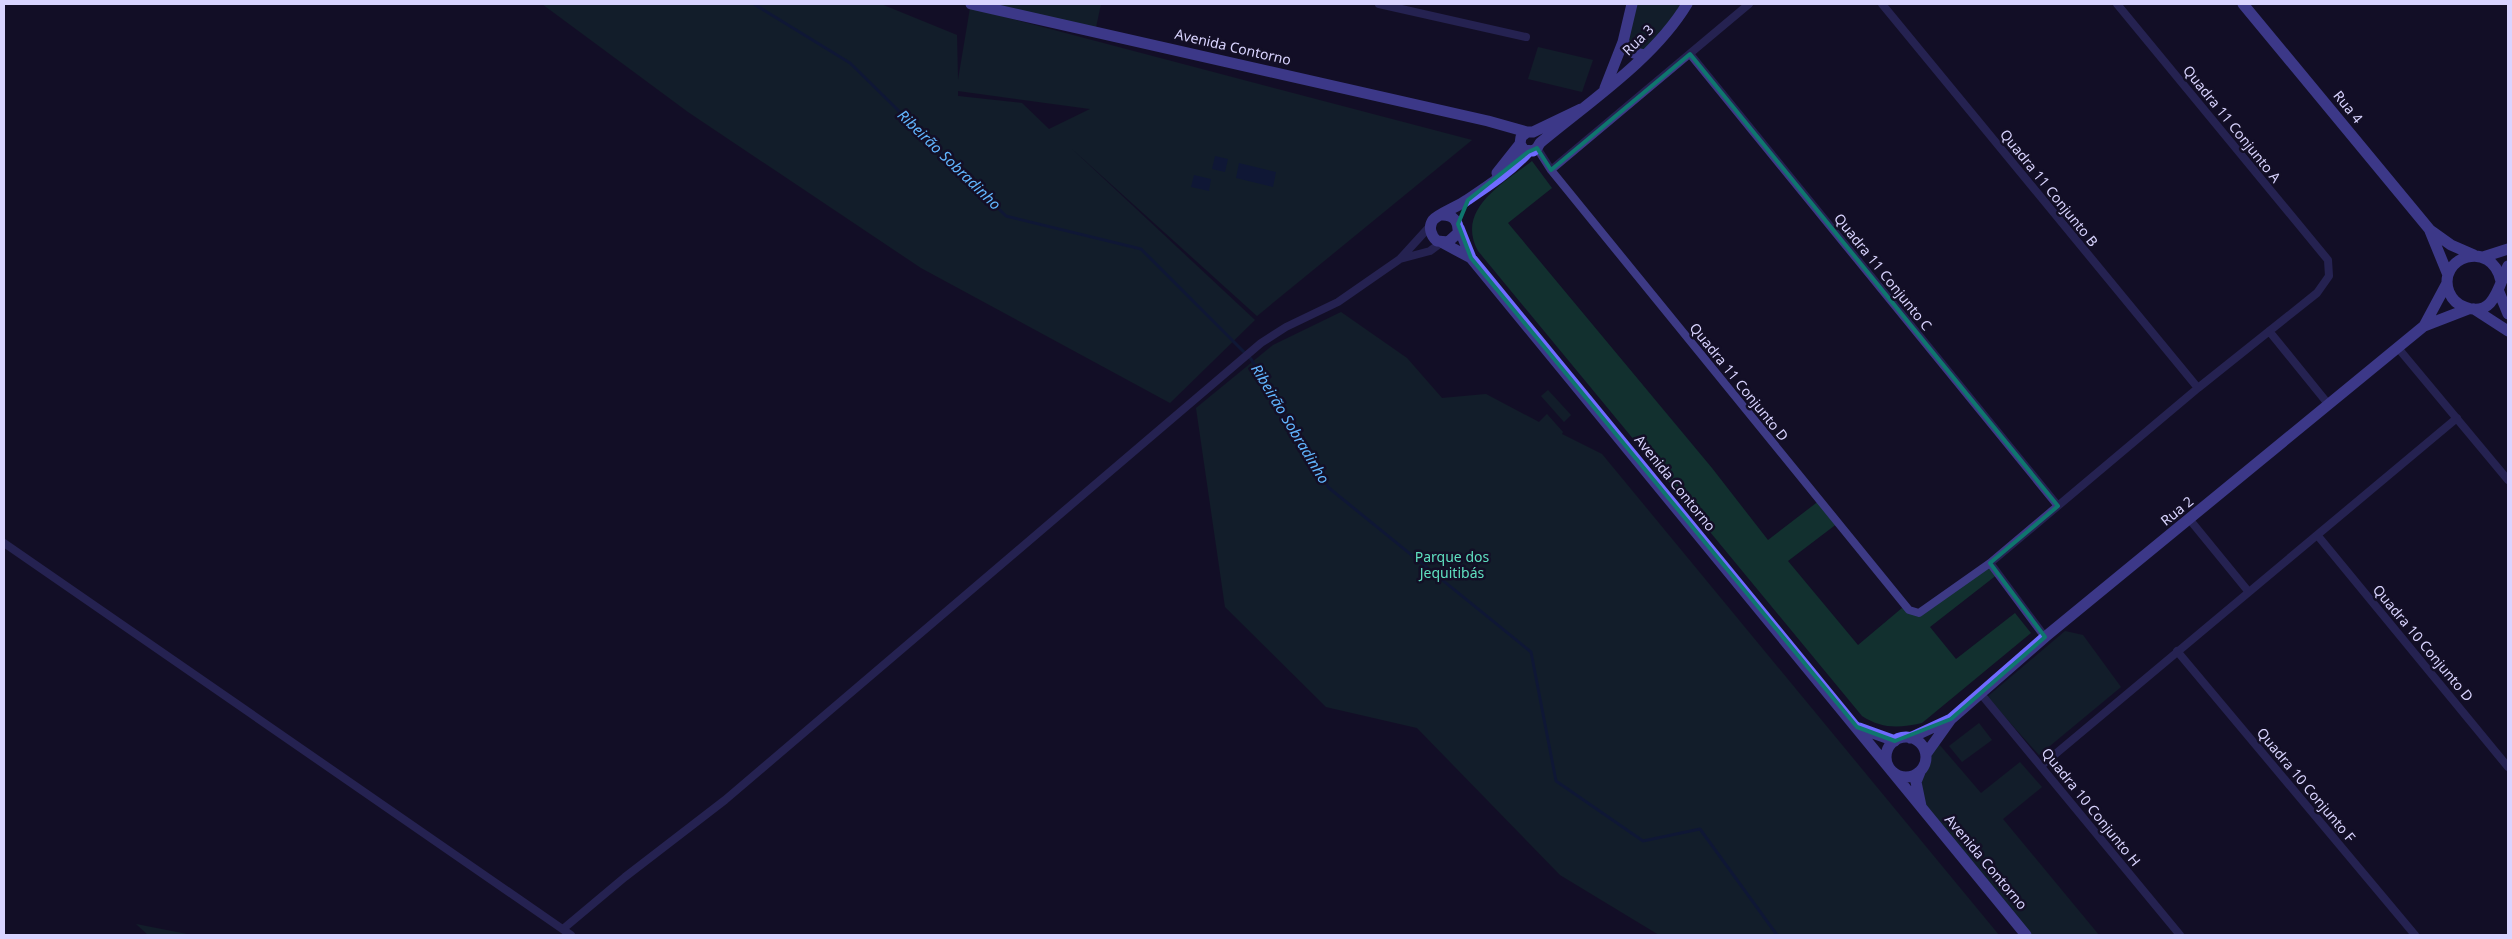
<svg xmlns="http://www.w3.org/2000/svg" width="2512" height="939" font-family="'Noto Sans',sans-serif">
  <rect width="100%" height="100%" fill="#130f26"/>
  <path fill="#12302f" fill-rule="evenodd" d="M542 4H881L957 35 958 80 970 8 1472 140 1257 316 1071 148 1255 320 1170 403 921 268 688 112ZM958 91 1090 109 1049 129 1022 103 958 96Z
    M971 4H1101L1095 32Z
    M1632 4H1687L1645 55 1623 42Z
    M1538 47 1593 60 1582 92 1528 79Z
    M1532 161 1552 188 1508 223 1712 468 1768 540 1820 500 1838 523 1788 561 1858 645 1902 608 1915 613 1990 563 1998 574 1930 627 1956 659 2015 613 2031 633 1922 723C1899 728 1882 729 1862 716L1478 251C1455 209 1504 183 1532 161Z
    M1341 312 1407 358 1442 398 1486 394 1539 422 1547 414 1563 432 1562 434 1602 454 1999 935H1659L1560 875 1417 728 1326 707 1225 607 1196 408 1273 345Z
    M1548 390 1571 415 1564 422 1541 396Z
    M2065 631 2083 635 2121 687 2039 755 1987 697Z
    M1979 723 1992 740 1962 762 1949 746Z
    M1938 743 1981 793 2020 762 2042 787 2003 819 2099 935H2031L1924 808C1917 785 1924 762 1938 743Z
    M136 924 192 935H148Z"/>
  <path fill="#0c2248" d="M1215 156 1228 159 1225 172 1212 169Z
    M1239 163 1276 172 1273 187 1236 178Z
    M1194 175 1211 179 1209 191 1191 187Z"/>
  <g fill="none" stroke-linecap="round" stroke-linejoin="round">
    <path stroke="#0c2248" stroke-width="3" d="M754 4 850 63 1006 216 1141 249 1251 359 1329 488 1531 652 1556 781 1643 841 1700 829 1777 935"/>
    <path stroke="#3d3a85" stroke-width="8" d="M1379 4 1526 37
      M1882 4 2198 388
      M1690 54 2058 506
      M1537 148 1551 170 1909 610 1919 613 1990 563 2198 388 2317 293 2329 276 2328 260 2117 4
      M1551 170 1749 4
      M1400 259 1430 251 1442 242
      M2269 331 2329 405
      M2398 348 2508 480
      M2190 520 2248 591
      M2318 536 2508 767
      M4 543 571 935
      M1990 563 2045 637
      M2177 651 2415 935
      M1981 694 2180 935
      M2041 766 2457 418
      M563 929 625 877 725 800 1261 343 1286 327 1338 302 1400 259 1431 225"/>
    <path stroke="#6f6bff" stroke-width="11" d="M971 4 1488 121 1527 132H1533L1581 109
      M2243 4 2430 230 2451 245 2474 255
      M1623 42 1634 53 1645 55
      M1605 88 1623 42 1632 4
      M1527 132 1521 137 1520 144 1524 150 1533 151 1537 148 1540 143C1589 102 1654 59 1687 4
      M1497 173 1520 144
      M1443 215C1454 215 1459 222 1458 233L1448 242 1437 241C1431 236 1428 227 1433 220 1438 214 1459 206 1467 200 1488 186 1511 171 1528 152
      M1459 228 1471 258 2026 935
      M2430 231 2448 275
      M1443 243 1471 258
      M2483 257 2508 249
      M2501 281C2492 238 2436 257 2449 292 2452 299 2458 305 2465 307 2494 319 2499 284 2508 266
      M2499 292 2508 314
      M2474 309 2508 331
      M2424 326 2447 283
      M1859 728 1895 741
      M1886 757a20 20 0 1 1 40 0a20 20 0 1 1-40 0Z
      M1910 738 1951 719 2045 637 2424 326 2468 309
      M1926 754 1951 719
      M1920 772 1916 782 1921 806"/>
  </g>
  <path d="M0 0H2512V939H0ZM1690 54 2058 506 1990 563 2045 637 1951 719 1895 741 1857 727 1471 258 1458 224 1468 200 1528 152 1537 148 1551 170Z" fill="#130f26" fill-opacity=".55" fill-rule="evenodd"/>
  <path fill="none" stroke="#0f766e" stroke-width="4" stroke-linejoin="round" d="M1690 54 2058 506 1990 563 2045 637 1951 719 1895 741 1857 727 1471 258 1458 224 1468 200 1528 152 1537 148 1551 170Z"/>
  <g text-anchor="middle" stroke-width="5" stroke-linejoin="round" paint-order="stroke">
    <g font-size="14" fill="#d9d4ff" stroke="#130f26">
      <text transform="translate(1638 40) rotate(-44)" y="5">Rua 3</text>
      <text transform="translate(1233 47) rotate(13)" y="5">Avenida Contorno</text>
      <text transform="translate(2348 107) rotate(51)" y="5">Rua 4</text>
      <text transform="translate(2232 124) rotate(51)" y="5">Quadra 11 Conjunto A</text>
      <text transform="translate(2049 188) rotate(51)" y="5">Quadra 11 Conjunto B</text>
      <text transform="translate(1883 272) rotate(51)" y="5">Quadra 11 Conjunto C</text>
      <text transform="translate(1739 382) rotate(51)" y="5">Quadra 11 Conjunto D</text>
      <text transform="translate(1675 483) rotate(51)" y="5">Avenida Contorno</text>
      <text transform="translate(2177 511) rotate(-39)" y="5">Rua 2</text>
      <text transform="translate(2423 643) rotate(50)" y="5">Quadra 10 Conjunto D</text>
      <text transform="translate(2306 785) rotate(50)" y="5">Quadra 10 Conjunto F</text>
      <text transform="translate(2091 807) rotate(51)" y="5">Quadra 10 Conjunto H</text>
      <text transform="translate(1986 862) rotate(50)" y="5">Avenida Contorno</text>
    </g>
    <g font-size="14" fill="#5fe0c0" stroke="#130f26">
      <text x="1452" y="562">Parque dos<tspan x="1452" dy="16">Jequitibás</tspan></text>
    </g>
    <g font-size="15" font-style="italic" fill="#62b6ff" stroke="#130f26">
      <text transform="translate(949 160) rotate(44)" y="5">Ribeirão Sobradinho</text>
      <text transform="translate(1290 424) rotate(59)" y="5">Ribeirão Sobradinho</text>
    </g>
  </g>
  <rect width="2512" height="939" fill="none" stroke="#d9d4ff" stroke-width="10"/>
</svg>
